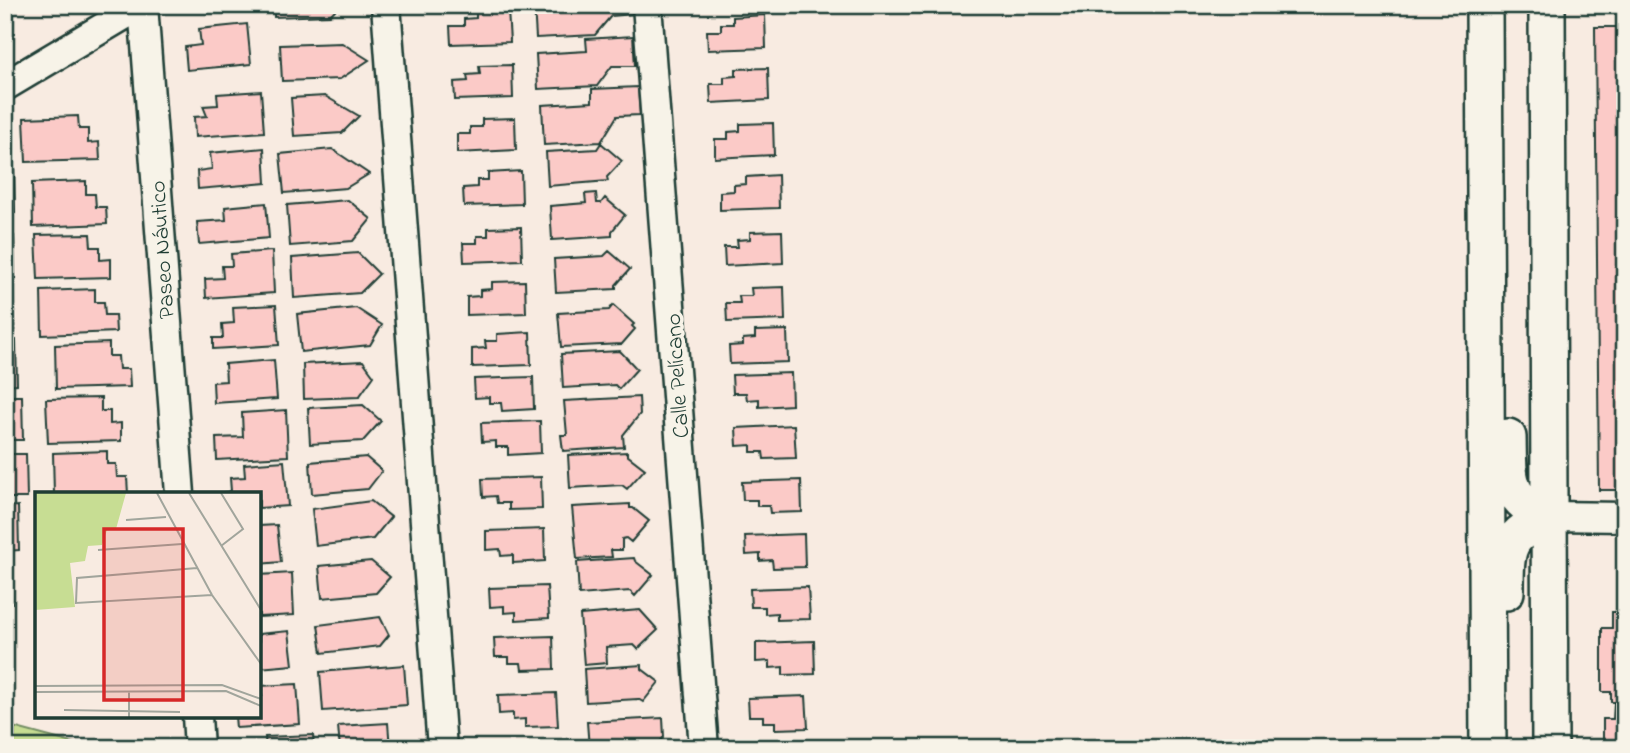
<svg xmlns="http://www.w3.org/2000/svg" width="1630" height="753" font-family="'Indie Flower',sans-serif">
  <rect width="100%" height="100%" fill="#f8ebe1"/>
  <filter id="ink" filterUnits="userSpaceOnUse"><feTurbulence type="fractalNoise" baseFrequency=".0143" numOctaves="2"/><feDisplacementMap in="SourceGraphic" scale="14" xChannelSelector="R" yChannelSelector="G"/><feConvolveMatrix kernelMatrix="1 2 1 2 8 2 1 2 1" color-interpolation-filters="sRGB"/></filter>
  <g filter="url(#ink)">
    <path fill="#c7dd93" stroke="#738d64" stroke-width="2" d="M5 693 9 726 91 748H5Z"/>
    <path fill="#fbcac7" stroke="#1f3d34" stroke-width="2" d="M5 5 13 7 5 34Z
      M274 5H340L330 15 274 17Z
      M534 5H632L633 14 611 16 595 35 536 38Z
      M508 10 510 42 451 44 450 26H464V19L476 18V11Z
      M765 15 766 48 708 50 707 31H721V24H733V17Z
      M247 24 251 64 187 70 185 47 201 45 199 29Z
      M1595 27H1625V490H1599Z
      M633 36 635 66H612L597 86 538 89 536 54 587 51 586 39Z
      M342 43 369 60 340 79 282 81 280 45Z
      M512 65 513 98 455 100 454 82 468 81 467 75 480 74 479 66Z
      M768 68 769 100 711 103 710 84H724V77L736 76V69Z
      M638 87 640 115 617 116 601 142 544 145 542 105 592 102V89Z
      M261 91 264 132 195 137 194 117 207 116 203 106 218 105 217 94Z
      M325 96 359 116 342 133 294 136 291 98Z
      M78 116 79 129H88V143L99 142 100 160 26 162 24 118Z
      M515 118 516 150 457 153V134H470V127H482V119Z
      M773 123 774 155 715 158V139H728V132L740 131V124Z
      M601 143 622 161 607 177 608 181 548 186 546 152 597 149Z
      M264 148 266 183 198 189 197 171 212 169 210 153Z
      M332 149 369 174 346 188 284 193 280 154Z
      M5 169H14L15 213H5Z
      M521 171 522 204 464 206 463 188 477 187V180H488V173Z
      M778 175 779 208 720 210V192L734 191V185L746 184V177Z
      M86 181V194H95L96 207H106L107 224 33 227 32 183Z
      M596 193 597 203H601L605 198 625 215 612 231V236L552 240 550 206 586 203 585 194Z
      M348 200 371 219 353 241 290 246 287 205Z
      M266 203 269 238 199 244 197 222 226 220 225 207Z
      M521 227 522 260 464 262 463 243H477V236H488V228Z
      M782 231 783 263 725 266 724 247H738L737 240 750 239V232Z
      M90 234 91 247H100V260L111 259V277L38 279 36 235Z
      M5 236H14L15 280H5Z
      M272 251 274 293 206 298 205 279 223 278 222 266H232L231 254Z
      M609 251 630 269 616 285V289L556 292 554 259 604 256Z
      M358 253 379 274 360 293 294 298 292 258Z
      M525 281 526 313 467 315V297L480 296V290L492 289V282Z
      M784 287 785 320 727 322 726 303H740L739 296H752L751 288Z
      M95 289V302H104L105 315H115L116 332 42 335 41 291Z
      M13 291 14 335 5 336V292Z
      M276 305 279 345 213 349V338H223L222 324 234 323 233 307Z
      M613 305 634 324 632 326 635 329 622 344 561 347 558 313 609 310Z
      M356 308 382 325 370 345 301 352 297 314Z
      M787 330 788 362 730 364 729 346 743 345V339L755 338V331Z
      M530 332 531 365 472 367V349L486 348 485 341H497V334Z
      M16 340 17 384 5 385V341Z
      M109 343V356H118L119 369H129L130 387 56 389 55 345Z
      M620 351 637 369 619 389 615 385 563 388 561 354Z
      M274 360 277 399 214 403 213 382 226 381 225 364Z
      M363 361 374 376 359 397 304 399 303 364Z
      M791 373 792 405 759 407V399L747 400 746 393H733L732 375Z
      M533 377 534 409 502 411 501 403H489V397L475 398 474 379Z
      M5 396H22L23 440H5Z
      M639 397 640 414 623 435 624 447 563 451 561 435H567L564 401Z
      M101 398V411H110V424L121 423V441L48 443 46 399Z
      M363 405 381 421 363 441 310 444 308 408Z
      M286 410 288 456 217 460 216 438 243 437 242 413Z
      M540 421 541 453 508 455V447H496V441L482 442 481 423Z
      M794 425 796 458 764 459 763 452H751V445L737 446 736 428Z
      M107 451V464H116L117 477H127L128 494H54L53 453Z
      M627 452V455L645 469 627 489 622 485 570 488 568 455Z
      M5 454H26L27 498H5Z
      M366 457 382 471 368 489 312 494 310 462Z
      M284 461 288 506 259 508V494H219L231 491 230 478 245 477 244 464Z
      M541 477 542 509 509 510V503H497L496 496 483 497 482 479Z
      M801 480 802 512 770 513 769 506H757V500H743L742 482Z
      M371 501 391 517 373 539 316 546 312 509Z
      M630 504V508H633L649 521 631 542 626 538 622 539V550H611L612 557 577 559 572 507Z
      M18 506 19 550 5 551V507Z
      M277 525 281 562 259 564V526Z
      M544 529 545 561 513 563V555L501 556 500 549 486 550V531Z
      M804 534 805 567 773 568 772 560 760 561V554L746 555 745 536Z
      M634 558 635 561 653 575 635 596 630 591 579 595 577 562Z
      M5 559H11L12 603H5Z
      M371 561 390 577 376 593 322 598 319 566Z
      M292 573 294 615 259 617V575Z
      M547 586 549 618 516 620V612L504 613V606L490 607 489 588Z
      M808 587 810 619 777 620V613L765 614V607H751L750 589Z
      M640 610 658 630 638 649 634 645 606 647 607 663 584 665 580 615Z
      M1612 612H1625V702H1611V692H1602V628H1612Z
      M380 617 389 635 380 646 322 653 318 625Z
      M289 631 293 665 259 668V634Z
      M553 636 554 669 522 670 521 663H509V657H495L494 638Z
      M814 641 815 674 783 675V667L770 668V661L756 662V643Z
      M404 665 407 705 323 711 320 672Z
      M642 665V669L659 682 643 702 638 699 586 702 584 669Z
      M297 684 300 724 236 728 235 716H259V696H262L259 686Z
      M556 693 558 726 525 727V719L513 720V713L499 714 498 695Z
      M806 696 808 728 775 729V722H763V716H749L748 698Z
      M1614 703H1625V748H1603V719H1613Z
      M663 718 664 737 655 748H589L587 722Z
      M388 723 390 748H340L338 726Z
      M313 735 314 748H266L265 737Z"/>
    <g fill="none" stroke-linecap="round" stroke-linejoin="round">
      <g stroke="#1f3d34" stroke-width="33">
        <path id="minor" d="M143 5 180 494
          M386 5 442 748
          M647 5 704 748
          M5 86 141 5
          M1550 516 1625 517
          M197 716 199 748"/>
      </g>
      <g stroke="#1f3d34" stroke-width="40">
        <path id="tertiary" d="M1484 5 1488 748
          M1547 5 1550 748
          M1508 437C1509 476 1505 503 1550 516
          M1506 592C1506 547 1506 535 1550 516"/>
      </g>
      <use href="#minor" stroke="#f7f3e8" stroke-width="28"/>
      <use href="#tertiary" stroke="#f7f3e8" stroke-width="35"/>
    </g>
  </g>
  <g text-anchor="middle" stroke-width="7" stroke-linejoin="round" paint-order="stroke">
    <g font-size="23" fill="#1f3d34" stroke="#f7f3e8">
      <text transform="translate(161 250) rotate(-94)" y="8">Paseo Náutico</text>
      <text transform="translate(676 376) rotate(-94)" y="8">Calle Pelícano</text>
    </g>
  </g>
  <g transform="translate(35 492)">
    <rect width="226" height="226" fill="#f8ebe1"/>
    <path d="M0 1H91L81 37 72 38 67 53 53 54 50 69 35 71 40 115 0 118Z" fill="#c7dd93"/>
    <path fill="none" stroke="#a1a59c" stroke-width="2" d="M122 1 177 103 226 172M154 1 226 118M186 1 208 37 186 54M91 28 131 25M63 58 147 52M162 76 42 86 41 111 177 103M0 194 187 193 226 207M0 200 191 199 226 214M94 200V225M29 218 145 220"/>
    <path fill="#d62828" fill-opacity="0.15" stroke="#d62828" stroke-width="3.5" d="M69 37H148V208H69Z"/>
    <rect width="226" height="226" fill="none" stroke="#1f3d34" stroke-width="3.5"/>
  </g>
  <rect width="1630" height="753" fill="none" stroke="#f7f3e8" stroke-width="28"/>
  <rect x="14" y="14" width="1602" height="725" fill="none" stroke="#1f3d34" stroke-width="2.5" filter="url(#ink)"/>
</svg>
